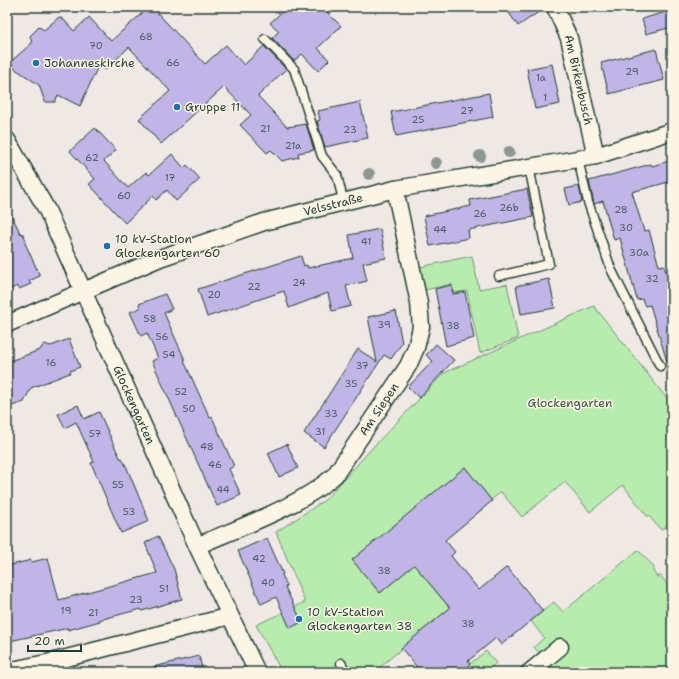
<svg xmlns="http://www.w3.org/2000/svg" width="679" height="679" font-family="'Shantell Sans',sans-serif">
  <rect width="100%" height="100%" fill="#f0e8e5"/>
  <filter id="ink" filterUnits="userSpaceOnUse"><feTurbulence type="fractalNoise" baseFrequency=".025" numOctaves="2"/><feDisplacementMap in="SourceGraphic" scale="8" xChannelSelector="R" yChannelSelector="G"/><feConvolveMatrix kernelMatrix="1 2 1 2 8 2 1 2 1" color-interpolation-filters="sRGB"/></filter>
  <g filter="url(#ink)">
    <path fill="#b8ecae" stroke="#6c9471" d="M472 256 479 289 507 284 518 338 480 353 467 291 454 293 452 284 425 290 420 267Z
      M594 306 672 405V521L661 530 649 516H647L623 485 590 512 565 482 522 517 501 492 491 500 465 468 353 560 380 593 427 554 442 572 429 583 450 608 374 672H282L256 625 305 602 276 532 325 500 374 446 444 373Z
      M638 550 654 567 653 571 657 577 661 576 672 591V672H515L539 653 534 647 544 638 531 621 554 602 563 612Z
      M486 651 496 663 491 668 494 672H460Z"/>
    <path fill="#c0b5e6" stroke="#1f3d34" d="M149 7H152L205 64 226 45 244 65 264 46 286 69 258 96 287 127 306 124 314 150 298 153 299 157 282 161 271 150 267 153 240 125 251 115 224 87 161 144 139 119 170 91 129 47 105 70 99 64 80 106 58 95 55 102H45L39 85 8 64 32 43 30 36 39 27 44 30 59 17 64 20 74 31 89 17 111 41Z
      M287 7H322L341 26 318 48 329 60 318 71 302 54 294 61 272 38 279 31 270 23Z
      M505 7H546L518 26Z
      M672 10V27L646 34 642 19Z
      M656 49 664 80 609 94 601 63Z
      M552 64 560 104 535 109 527 69Z
      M489 93 493 117 396 136 391 112Z
      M360 102 368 138 325 147 317 121 320 120 318 111Z
      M95 128 116 150 104 161 128 188 146 172 149 175 172 154 184 168 187 165 200 179 176 201 167 190 156 200 153 196 125 223 89 184 95 179 70 151Z
      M672 160V181L632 192 644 231 649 230 659 266 664 265 672 294V364L668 365 650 305 645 306 642 299 637 300 620 238 614 240 603 201 594 204 589 181 651 164 652 166Z
      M579 186 582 202 569 205 565 189Z
      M527 189 533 217 468 230 469 238 430 246 424 216 471 206 470 200Z
      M7 205 20 233 23 234 26 240 25 243 40 276 29 281 31 284 19 289 17 286 7 291Z
      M380 229 386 258 363 263 367 281 346 286 351 306 332 311 328 293 289 308 284 291 207 317 198 289 301 256 304 266 307 265 308 268 353 258 349 235Z
      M549 279 555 308 521 314 516 286Z
      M451 285 453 294 465 292 474 338 446 346 435 289Z
      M165 294 172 309 164 313 185 360 184 361 210 418 212 417 234 466 229 469 241 495 217 506 152 361 158 358 147 333 141 336 130 312 140 308 139 304Z
      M396 311 402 343 391 359 384 355 324 447 304 433 358 349 377 362 368 317Z
      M69 339 80 367 70 371V373L31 388 24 402 12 406 7 393V362L40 350 44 344 51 346Z
      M436 344 454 360 419 398 408 387 433 361 426 355Z
      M78 405 84 419 99 412 120 458H122L127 468 149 521 121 533 91 463 94 462 76 422 65 428 58 414Z
      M287 444 298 468 279 477 268 453Z
      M465 467 492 501 445 540 455 552 451 556 479 590 507 567 543 611 501 645 496 638 468 661 470 664 461 672H421L401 648 450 608 414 565 380 593 352 560Z
      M158 536 174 569 182 599 142 611 141 609 99 620 100 621 68 630V628L10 641 7 628V566L31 560 32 562 48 558 59 600 157 573 145 543Z
      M267 538 283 574 282 575 287 586 285 587 302 622 290 628 276 597 261 604 238 551Z
      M199 656 203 672H154L153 667Z"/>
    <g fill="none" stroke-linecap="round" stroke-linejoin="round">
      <g stroke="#1f3d34" stroke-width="11">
        <path id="service" d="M265 39 294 69 322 156 337 175 343 200
          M578 159 588 202 611 269 660 366
          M499 276 549 264 529 167
          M341 663 346 672"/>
      </g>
      <g stroke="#1f3d34" stroke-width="19">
        <g id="minor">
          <path id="s1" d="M555 7 569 38 596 156"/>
          <path id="s2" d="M7 140 47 210 197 546 257 672"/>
          <path id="s3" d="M7 324 160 258 264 222 395 189 596 156 672 131"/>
          <path id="s4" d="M197 546C240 527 301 506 335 475L408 366 416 348 421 327 419 303 395 189"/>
          <path d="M7 671 51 662 230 616"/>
          <path d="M530 672 560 647"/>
        </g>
      </g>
      <use href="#service" stroke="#fcf5e5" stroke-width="8"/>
      <use href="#minor" stroke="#fcf5e5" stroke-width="16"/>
    </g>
    <g fill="#8a988e">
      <circle cx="509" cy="152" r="6"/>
      <circle cx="480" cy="156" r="6"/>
      <circle cx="436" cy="163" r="6"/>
      <circle cx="369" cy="174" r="6"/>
    </g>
  </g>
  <g fill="#1f6fb2" stroke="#fcf5e5" stroke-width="1.5">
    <circle cx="36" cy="63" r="4"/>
    <circle cx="177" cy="107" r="4"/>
    <circle cx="107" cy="246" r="4"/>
    <circle cx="299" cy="619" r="4"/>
  </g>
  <g text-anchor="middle" stroke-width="3" stroke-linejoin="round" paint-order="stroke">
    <g font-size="10" fill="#475b60">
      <text x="146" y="40">68</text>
      <text x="96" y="49">70</text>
      <text x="173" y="66">66</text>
      <text x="632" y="75">29</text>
      <text x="541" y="81">1a</text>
      <text x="545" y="101">1</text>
      <text x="467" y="114">27</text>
      <text x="418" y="123">25</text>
      <text x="265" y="132">21</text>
      <text x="350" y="133">23</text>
      <text x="293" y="149">21a</text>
      <text x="92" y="161">62</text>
      <text x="170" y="181">17</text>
      <text x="124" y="199">60</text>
      <text x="509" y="211">26b</text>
      <text x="621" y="213">28</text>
      <text x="480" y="217">26</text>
      <text x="626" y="231">30</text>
      <text x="440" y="233">44</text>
      <text x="366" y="245">41</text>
      <text x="639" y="256">30a</text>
      <text x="652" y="282">32</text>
      <text x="299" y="286">24</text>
      <text x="254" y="290">22</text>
      <text x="214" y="298">20</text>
      <text x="150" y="322">58</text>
      <text x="384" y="328">39</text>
      <text x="453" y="329">38</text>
      <text x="162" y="340">56</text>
      <text x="169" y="358">54</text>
      <text x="51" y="366">16</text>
      <text x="362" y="369">37</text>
      <text x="351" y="387">35</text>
      <text x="181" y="395">52</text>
      <text x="189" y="412">50</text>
      <text x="331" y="417">33</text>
      <text x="320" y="435">31</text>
      <text x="95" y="437">57</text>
      <text x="207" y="450">48</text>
      <text x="215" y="468">46</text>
      <text x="118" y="488">55</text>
      <text x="223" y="493">44</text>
      <text x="129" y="515">53</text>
      <text x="259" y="562">42</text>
      <text x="384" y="574">38</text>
      <text x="268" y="586">40</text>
      <text x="164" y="592">51</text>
      <text x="136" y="603">23</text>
      <text x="66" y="614">19</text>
      <text x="93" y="616">21</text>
      <text x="468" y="627">38</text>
    </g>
    <g font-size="12" fill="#1f3d34" stroke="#fcf5e5" text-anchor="start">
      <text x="44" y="67">Johanneskirche</text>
      <text x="185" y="111">Gruppe 11</text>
      <text x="115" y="243">10 kV-Station<tspan x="115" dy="14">Glockengarten 60</tspan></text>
      <text x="307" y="616">10 kV-Station<tspan x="307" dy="14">Glockengarten 38</tspan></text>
    </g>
    <g font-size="12" fill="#1f3d34" stroke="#fcf5e5">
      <text dy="4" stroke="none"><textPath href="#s1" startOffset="77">Am Birkenbusch</textPath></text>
      <text dy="4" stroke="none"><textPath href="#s3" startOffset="348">Velsstraße</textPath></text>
      <text dy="4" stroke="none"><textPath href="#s2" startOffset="294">Glockengarten</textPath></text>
      <text dy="4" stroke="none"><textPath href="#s4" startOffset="235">Am Siepen</textPath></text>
    </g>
    <g font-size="12" fill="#365746" stroke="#fcf5e5">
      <text x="570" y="407">Glockengarten</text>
    </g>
  </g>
  <rect width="679" height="679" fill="none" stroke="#fcf5e5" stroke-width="24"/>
  <rect x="12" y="12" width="655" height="655" fill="none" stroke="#1f3d34" stroke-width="1.5" filter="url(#ink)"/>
  <path d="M28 645v6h53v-6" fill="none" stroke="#1f3d34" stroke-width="2"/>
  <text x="34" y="645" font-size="12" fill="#1f3d34" stroke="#fcf5e5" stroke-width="3" paint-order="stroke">20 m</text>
</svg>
